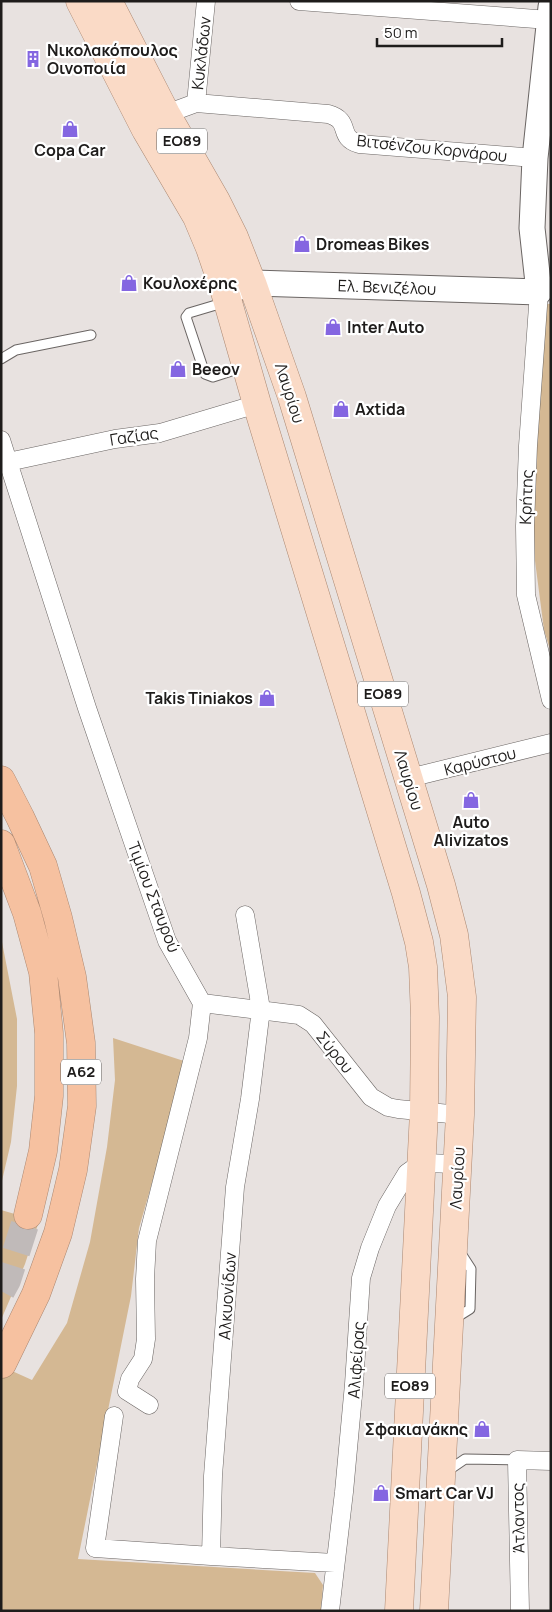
<svg xmlns="http://www.w3.org/2000/svg" width="552" height="1612" font-family="Manrope,sans-serif">
  <rect width="100%" height="100%" fill="#e8e2e0"/>
  <path fill="#d4b893" d="M544 304H551V653L544 630 531 530Z
    M1 937 17 1019V1086L11 1142 1 1185Z
    M113 1038 187 1062 139 1228 131 1296 78 1559 315 1573 323 1585 321 1611H1V1366L32 1380 67 1323 90 1242 107 1147 115 1080Z
    M1 1210 39 1221 25 1264 1 1320Z"/>
  <g fill="none" stroke-linecap="round" stroke-linejoin="round">
    <path stroke="#c0bab9" stroke-width="28" stroke-dasharray="28 14" stroke-linecap="butt" d="M1 1291 7 1280 28 1215"/>
    <g stroke="#6a6563" stroke-width="11">
      <path id="lane" d="M226 302 189 313 186 317 205 374 213 377 244 367
        M1 359 16 350 91 335
        M454 1319 470 1309 471 1269 460 1252
        M446 1472 465 1459 517 1460"/>
    </g>
    <g stroke="#6a6563" stroke-width="19">
      <path id="street" d="M299 1 549 20
        M196 103 328 114C353 121 336 137 359 144L535 158
        M166 114 196 103 206 1
        M539 292 528 446 525 526 526 595 551 700
        M1 440 87 708 167 941 202 1003 198 1038 147 1241 145 1279 146 1339 143 1359 130 1379 127 1391 149 1405
        M8 462 115 439 160 433 257 404
        M409 778 551 743
        M245 915 261 1009 250 1099 235 1187 213 1476 211 1556 335 1563
        M202 1003 299 1015 313 1024 371 1097 388 1107 398 1109 460 1115
        M114 1416 95 1548 211 1556
        M330 1611 344 1492 354 1384 361 1278 370 1248 387 1206 407 1173 421 1163 458 1164
        M520 1611 517 1460 551 1461"/>
    </g>
    <g stroke="#6a6563" stroke-width="27">
      <path id="secondary" d="M225 292 252 283 539 292 532 228 535 158 551 7"/>
    </g>
    <g stroke="#aa8771" stroke-width="29">
      <path id="primary" d="M80 1 146 130 197 217 210 248 225 292 257 404 406 893 419 942 423 967 425 1017 424 1112 399 1611
        M108 1 166 114 216 201 234 237 252 283 292 397 441 885 454 935 462 997 460 1115 434 1611"/>
    </g>
    <g stroke="#aa8771" stroke-width="29">
      <path id="highway" d="M1 780 20 817 43 866 58 918 72 977 81 1043 82 1106 73 1170 58 1233 36 1294 2 1364
        M1 844 27 913 43 972 49 1033V1096L43 1151 28 1215"/>
    </g>
    <use href="#lane" stroke="#fff" stroke-width="9"/>
    <use href="#street" stroke="#fff" stroke-width="18"/>
    <use href="#secondary" stroke="#fff" stroke-width="25"/>
    <use href="#primary" stroke="#fadac6" stroke-width="28"/>
    <use href="#highway" stroke="#f6c1a0" stroke-width="28"/>
  </g>
  <defs>
    <g id="building-bare" transform="scale(1.35)"><path d="M-4-6H4V6H1V3H-1V6H-4ZM-2.5-4.3h1.7v1.8h-1.7ZM.8-4.3h1.7v1.8H.8ZM-2.5-1h1.7V.8h-1.7ZM.8-1h1.7V.8H.8Z" fill="#8466e1" stroke="#fff" stroke-width="2.5" paint-order="stroke"/></g>
    <g id="shop-bare" transform="scale(1.35)"><path d="M-5-2.5h2.3a2.7 3.5 0 0 1 5.4 0H5L5.5 6h-11ZM-1.5-2.5h3a1.5 2.3 0 0 0-3 0Z" fill="#8466e1" stroke="#fff" stroke-width="2.5" paint-order="stroke"/></g>
  </defs>
  <g fill-rule="evenodd">
    <use href="#building-bare" x="33" y="59"/>
    <use href="#shop-bare" x="70" y="129"/>
    <use href="#shop-bare" x="302" y="244"/>
    <use href="#shop-bare" x="129" y="283"/>
    <use href="#shop-bare" x="333" y="327"/>
    <use href="#shop-bare" x="178" y="369"/>
    <use href="#shop-bare" x="341" y="409"/>
    <use href="#shop-bare" x="267" y="698"/>
    <use href="#shop-bare" x="471" y="800"/>
    <use href="#shop-bare" x="482" y="1429"/>
    <use href="#shop-bare" x="381" y="1493"/>
  </g>
  <g text-anchor="middle" stroke-width="4.5" stroke-linejoin="round" paint-order="stroke">
    <g fill="#fff" stroke="#62605f" stroke-width="1">
      <rect x="157" y="128.5" width="50" height="25" rx="4"/>
      <rect x="358" y="681.5" width="50" height="25" rx="4"/>
      <rect x="61" y="1059.5" width="40" height="25" rx="4"/>
      <rect x="385" y="1373.5" width="50" height="25" rx="4"/>
    </g>
    <g font-size="15" font-weight="bold" fill="#1e1c1b">
      <text x="182" y="146">ΕΟ89</text>
      <text x="383" y="699">ΕΟ89</text>
      <text x="81" y="1077">Α62</text>
      <text x="410" y="1391">ΕΟ89</text>
    </g>
    <g font-size="16" font-weight="bold" fill="#1e1c1b" stroke="#fff" text-anchor="start">
      <text x="47" y="56">Νικολακόπουλος<tspan x="47" dy="18">Οινοποιία</tspan></text>
      <text x="70" y="156" text-anchor="middle">Copa Car</text>
      <text x="316" y="250">Dromeas Bikes</text>
      <text x="143" y="289">Κουλοχέρης</text>
      <text x="347" y="333">Inter Auto</text>
      <text x="192" y="375">Beeov</text>
      <text x="355" y="415">Axtida</text>
      <text x="253" y="704" text-anchor="end">Takis Tiniakos</text>
      <text x="471" y="828" text-anchor="middle">Auto<tspan x="471" dy="18">Alivizatos</tspan></text>
      <text x="468" y="1435" text-anchor="end">Σφακιανάκης</text>
      <text x="395" y="1499">Smart Car VJ</text>
    </g>
    <g font-size="16" fill="#1e1c1b" stroke="#fff">
      <text transform="translate(201 53) rotate(-84)" y="6">Κυκλάδων</text>
      <text transform="translate(432 148) rotate(6)" y="6">Βιτσένζου Κορνάρου</text>
      <text transform="translate(387 287) rotate(2)" y="6">Ελ. Βενιζέλου</text>
      <text transform="translate(290 393) rotate(72)" y="6">Λαυρίου</text>
      <text transform="translate(134 436) rotate(-9)" y="6">Γαζίας</text>
      <text transform="translate(526 497) rotate(-88)" y="6">Κρήτης</text>
      <text transform="translate(480 761) rotate(-14)" y="6">Καρύστου</text>
      <text transform="translate(409 780) rotate(73)" y="6">Λαυρίου</text>
      <text transform="translate(154 897) rotate(69)" y="6">Τιμίου Σταυρού</text>
      <text transform="translate(335 1052) rotate(51)" y="6">Σύρου</text>
      <text transform="translate(457 1178) rotate(-87)" y="6">Λαυρίου</text>
      <text transform="translate(227 1296) rotate(-86)" y="6">Αλκυονίδων</text>
      <text transform="translate(356 1360) rotate(-86)" y="6">Αλιφείρας</text>
      <text transform="translate(518 1518) rotate(-91)" y="6">Άτλαντος</text>
    </g>
  </g>
  <rect width="552" height="1612" fill="none" stroke="#1e1c1b" stroke-width="5"/>
  <path d="M377 38v8h125v-8" fill="none" stroke="#1e1c1b" stroke-width="2.5"/>
  <text x="384" y="38" font-size="15" fill="#1e1c1b" stroke="#ffffff" stroke-width="4" paint-order="stroke">50 m</text>
</svg>
